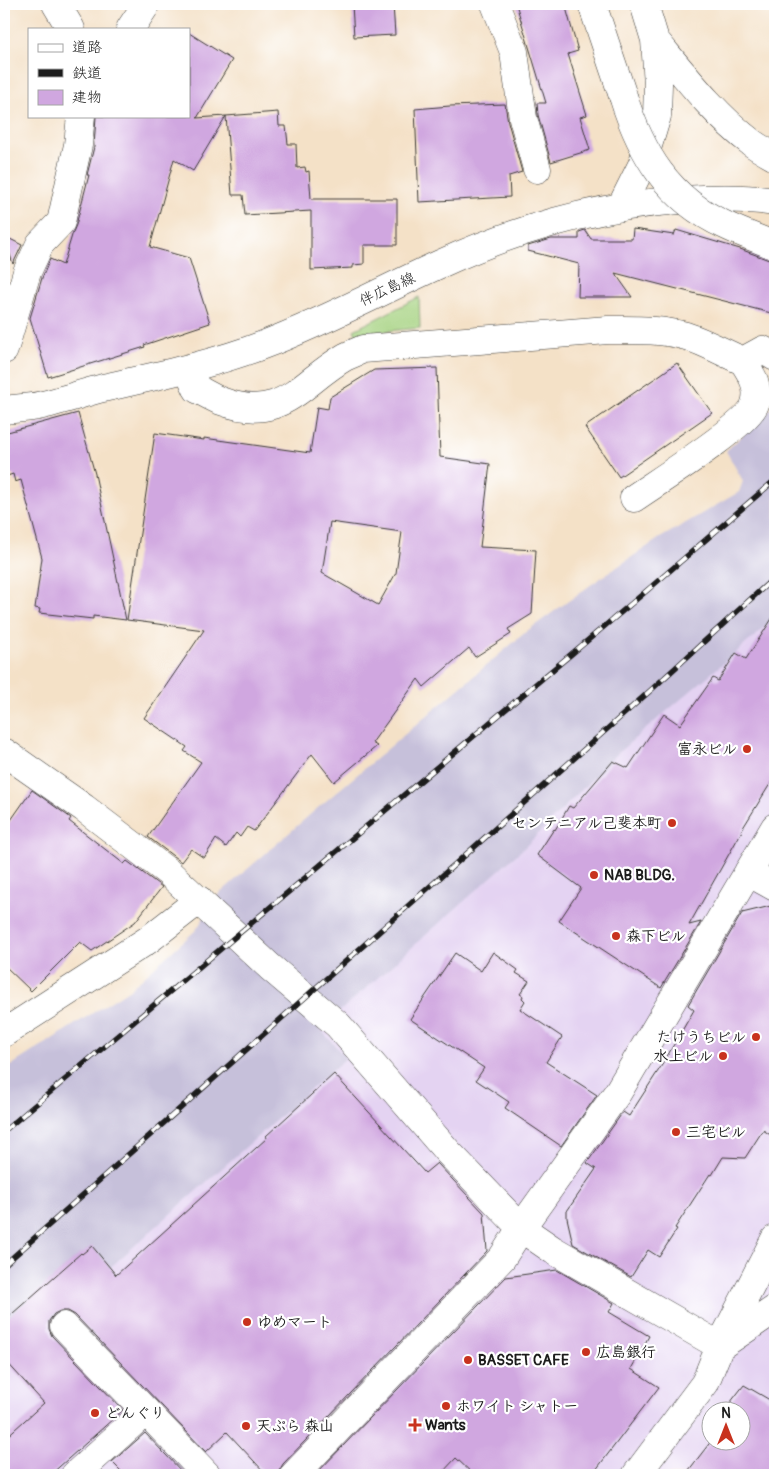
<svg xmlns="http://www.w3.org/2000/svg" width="779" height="1479" font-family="Pangolin,'Klee One',sans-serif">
  <rect width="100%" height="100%" fill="#fff"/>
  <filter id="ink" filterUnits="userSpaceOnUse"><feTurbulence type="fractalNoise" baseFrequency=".02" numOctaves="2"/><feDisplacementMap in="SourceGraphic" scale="10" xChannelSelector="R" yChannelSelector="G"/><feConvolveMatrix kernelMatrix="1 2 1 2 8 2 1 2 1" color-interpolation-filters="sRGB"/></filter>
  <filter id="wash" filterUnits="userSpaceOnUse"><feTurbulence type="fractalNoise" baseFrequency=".0096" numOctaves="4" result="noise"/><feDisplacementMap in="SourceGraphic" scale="20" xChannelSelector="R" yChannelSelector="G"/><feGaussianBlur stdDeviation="1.12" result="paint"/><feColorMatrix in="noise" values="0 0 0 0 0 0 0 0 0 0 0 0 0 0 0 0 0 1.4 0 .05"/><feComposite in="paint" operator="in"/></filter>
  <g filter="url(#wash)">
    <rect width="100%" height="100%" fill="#f4e1c7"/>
    <path fill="#e4d3f2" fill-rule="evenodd" d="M775 600V1475H4V1268ZM712 1412H742V1442H712Z"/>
    <path fill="#c6c0da" d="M775 405V617L761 631 620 751 525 847 320 1029 346 1058 42 1328 46 1332 4 1370V1070L130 989 196 930 219 894 313 812 527 631 592 584 660 538 739 492 743 481 726 451Z"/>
    <path fill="#a5d280" stroke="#60774e" d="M419 297 420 328 356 334 354 330Z"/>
    <g id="blocks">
      <path fill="#d0a7e0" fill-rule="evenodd" d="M352 4H393L395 35 354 37Z
        M516 4H565L578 51 568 54 587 115 580 117 590 150 551 162 538 115 537 103H546Z
        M189 33 232 60 197 118 226 116 193 171 174 159 150 247 189 258 210 323 144 345 145 347 48 377 30 318 42 278 50 259 63 265 73 232 76 225 89 175H87L94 147 96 116H189Z
        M505 104 508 122 522 172 509 176 510 197 419 202 415 109 450 106Z
        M278 112 279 126H286L288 144H296L297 168 305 167 306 172 309 171 311 199H397V245H364V264L353 265V268L311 270V211L245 215 243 195H232L226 116Z
        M633 229 674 235 676 230 740 249 769 260 775 261V314L615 273 632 297H578L579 264 528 251V246L551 239H579V232L585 230 591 239H632Z
        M4 236 22 245 13 264Z
        M677 363 712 413 619 477 585 427Z
        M437 368 440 457 490 464 480 547 536 550 532 614 508 629 511 634 475 657 469 648 424 687 418 679 372 743 377 746 334 782 312 754 254 831 247 827 240 837 236 833 226 847 216 839 204 858 191 849 181 862 148 837 201 762 184 751 187 747 144 718 204 630 127 620 155 433 204 440V438L310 453 317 407 328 409 330 397 374 370ZM330 522 402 532 396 573 378 605 322 573Z
        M78 413 95 474 126 620 93 616V619L39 613 40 609 35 608 42 558 21 480 15 482 13 474 4 477V433Z
        M775 614V776L741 831H742L689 925 701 922 661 988 559 921 581 888 537 855 554 829 555 830 569 806 573 808 613 761 628 768 664 714 680 725 713 678 718 681 736 653 746 659Z
        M32 790 71 818 69 821 124 864 127 861 162 887 135 922 92 951 80 942 31 991 4 965V830Z
        M775 905V1138L763 1130 745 1158 723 1157 712 1175 710 1174 675 1228 677 1229 659 1257 648 1250 631 1277 573 1244 567 1218V1211L596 1169 587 1163 623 1112 629 1116 662 1065 694 1010 688 1005 742 913Z
        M493 952 518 970 516 973 529 981 520 994 523 996 522 998 525 1001 520 1009 562 1037 546 1062 597 1095 561 1146 505 1108 509 1102 476 1080 484 1068 410 1019 455 953 481 971Z
        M334 1074 425 1173 437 1163 484 1213 487 1251 283 1464 279 1471V1475H267L227 1432 206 1452 75 1315 68 1311H60L54 1314 49 1321V1329L52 1336 123 1410 50 1475H4V1439L44 1403 4 1359V1321L81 1253 82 1254 92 1246 116 1275 267 1138 266 1136Z
        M557 1270 614 1303 609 1312 649 1336 631 1369 659 1387 592 1475H474L456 1458 440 1475H315L506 1277Z
        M744 1385 775 1403V1475H685L712 1440V1442H742V1412H723Z
        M145 1433 184 1474 182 1475H125L112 1462Z"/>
    </g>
  </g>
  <g filter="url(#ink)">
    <use href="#blocks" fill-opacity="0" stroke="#3c3a36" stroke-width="1"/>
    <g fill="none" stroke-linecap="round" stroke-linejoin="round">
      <g stroke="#3c3a36" stroke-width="29">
        <path id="minor" d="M56 4 71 29
          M495 4 514 52 523 118 537 169
          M592 4 623 96
          M130 29 144 8 145 4
          M655 40C685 76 715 115 752 143 759 148 768 153 775 157
          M621 207 642 165 657 116 658 84 655 40 644 4
          M4 350 27 272 40 244 61 222 78 145 81 116
          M188 369 197 389C205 393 213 398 221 401 282 424 300 383 345 357 351 354 357 352 363 349L608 330C634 330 661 329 686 336 705 342 724 353 743 361L763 350 775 357
          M634 498C657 482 748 425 755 404 760 387 752 375 743 361
          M4 752 84 808 168 872 270 967 338 1025 448 1152 521 1228 553 1250 720 1346
          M748 872 775 887
          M4 1033 148 940 199 900
          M64 1326 207 1475
          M722 1345 775 1309
          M75 1475 146 1411
          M294 1475 502 1258 521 1228 618 1092 775 827
          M636 1475 705 1383 720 1346 775 1239"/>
      </g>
      <g stroke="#3c3a36" stroke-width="29">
        <path id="major" d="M4 410C13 409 23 408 32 407 56 403 79 394 103 388 156 376 211 365 263 345 324 322 381 291 440 264 523 226 611 202 702 199 727 198 751 198 775 202"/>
      </g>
      <use href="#minor" stroke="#fff" stroke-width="28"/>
      <use href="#major" stroke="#fff" stroke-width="28"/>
      <g stroke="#1c1c1c" stroke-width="5.5">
        <path id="rail" d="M4 1131 644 593 775 480
          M4 1265 651 690 775 577"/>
      </g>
      <use href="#rail" stroke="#fff" stroke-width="4" stroke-dasharray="11" stroke-linecap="butt"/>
      <g stroke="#3c3a36" stroke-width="29" stroke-linecap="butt">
        <path id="minor-bridge" d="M623 96C641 153 668 199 725 225 741 233 759 239 775 246"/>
      </g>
      <use href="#minor-bridge" stroke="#fff" stroke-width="28"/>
    </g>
  </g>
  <g fill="#c8321e" stroke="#fff" stroke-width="2">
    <circle cx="747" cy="749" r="5"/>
    <circle cx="672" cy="823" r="5"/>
    <circle cx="594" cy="875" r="5"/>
    <circle cx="616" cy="936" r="5"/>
    <circle cx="756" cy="1037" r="5"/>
    <circle cx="723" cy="1056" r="5"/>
    <circle cx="676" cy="1132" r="5"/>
    <circle cx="247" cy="1322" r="5"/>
    <circle cx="586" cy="1352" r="5"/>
    <circle cx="468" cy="1360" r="5"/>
    <circle cx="446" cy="1406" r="5"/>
    <circle cx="95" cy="1413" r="5"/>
    <path d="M412.5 1417.5h5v5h5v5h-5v5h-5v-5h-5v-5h5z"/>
    <circle cx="246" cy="1426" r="5"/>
  </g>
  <g text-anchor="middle" stroke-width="4.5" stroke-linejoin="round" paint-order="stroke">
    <g font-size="15" fill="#1c1c1c" stroke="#fff">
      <text transform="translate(387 289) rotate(-25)" y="5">伴広島線</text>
    </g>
    <g font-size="15" font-weight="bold" fill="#1c1c1c" stroke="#fff" text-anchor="start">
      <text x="737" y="754" text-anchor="end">富永ビル</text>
      <text x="662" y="828" text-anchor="end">センテニアル己斐本町</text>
      <text x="604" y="880">NAB BLDG.</text>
      <text x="626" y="941">森下ビル</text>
      <text x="746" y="1042" text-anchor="end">たけうちビル</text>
      <text x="713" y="1061" text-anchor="end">水上ビル</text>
      <text x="686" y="1137">三宅ビル</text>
      <text x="257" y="1327">ゆめマート</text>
      <text x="596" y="1357">広島銀行</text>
      <text x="478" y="1365">BASSET CAFE</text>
      <text x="456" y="1411">ホワイト シャトー</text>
      <text x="105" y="1418">どんぐり</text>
      <text x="425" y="1430">Wants</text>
      <text x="256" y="1431">天ぷら 森山</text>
    </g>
  </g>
  <rect width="779" height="1479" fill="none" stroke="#fff" stroke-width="20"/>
  <rect x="28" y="28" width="162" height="90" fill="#ffffff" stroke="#a4a4a4"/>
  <rect x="38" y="44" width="25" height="8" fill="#ffffff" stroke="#a4a4a4"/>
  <text x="72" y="52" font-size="15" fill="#1c1c1c">道路</text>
  <rect x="38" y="69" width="25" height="8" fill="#1c1c1c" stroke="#a4a4a4"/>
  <text x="72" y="78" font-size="15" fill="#1c1c1c">鉄道</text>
  <rect x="38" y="90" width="25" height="15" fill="#d0a7e0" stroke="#a4a4a4"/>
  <text x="72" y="102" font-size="15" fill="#1c1c1c">建物</text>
  <g transform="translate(726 1426)"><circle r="24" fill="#ffffff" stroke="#a4a4a4"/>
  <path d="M0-4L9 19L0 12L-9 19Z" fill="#c8321e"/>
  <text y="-8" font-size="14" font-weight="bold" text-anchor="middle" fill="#1c1c1c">N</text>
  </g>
</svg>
